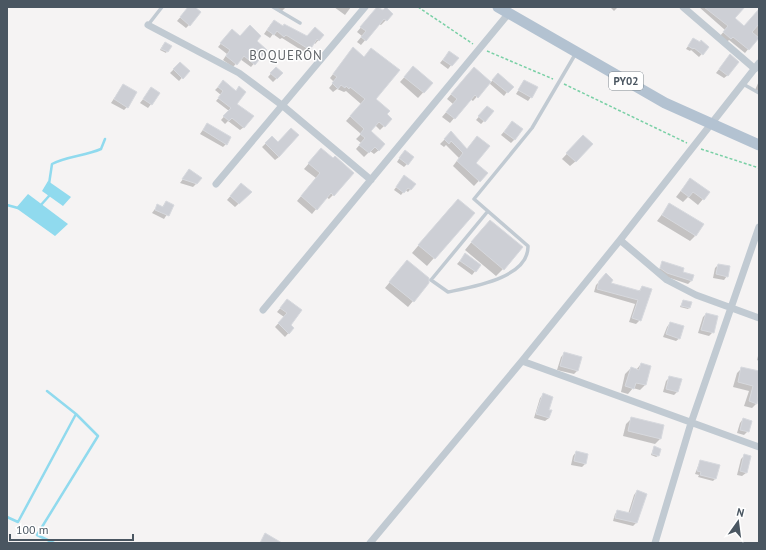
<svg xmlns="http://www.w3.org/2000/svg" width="766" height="550" font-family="'PT Sans',sans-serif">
  <rect width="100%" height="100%" fill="#f5f3f3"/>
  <path fill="#90daee" d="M48 181 71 197 63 206 42 191Z
    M28 194 68 224 55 236 16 208Z"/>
  <path fill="#0003" d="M189 7H193L189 25 186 28 177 21Z
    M273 7H286L280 13Z
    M334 7H351L345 15Z
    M378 7 383 12 392 14 381 25 379 24 361 45 357 42 362 36 357 32Z
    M610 7H618L614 11Z
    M699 7H743L734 19 744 28 759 15V36L745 53 729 40 727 42 720 36 725 30Z
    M271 24 282 27 307 38 323 35 315 44 314 43 306 53 282 38 280 39 273 34 270 38 264 34Z
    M229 34 255 41 266 50 251 67 240 59 233 67 223 60 227 54 218 47Z
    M693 39 708 47 699 57 691 50 690 51 686 49Z
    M163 45 170 46 166 53 160 50Z
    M353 48 375 99 386 115 384 126 380 130 375 125 369 131 379 150 374 154 370 151 364 157 356 149 361 143 356 139 361 134 346 121 361 104 346 91 344 92 337 89 333 92 329 88 334 82 330 78Z
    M730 55 728 75 724 78 716 73Z
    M446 56 457 58 448 69 440 63Z
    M180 63 188 71 179 81 170 73Z
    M276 68 282 73 273 82 268 77Z
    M408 73 432 83 418 98 400 82Z
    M469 73 491 82 498 75 507 92 504 96 489 83 473 101 470 99 450 123 442 117 453 104 447 99Z
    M524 81 531 97 528 101 516 94Z
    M759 81V91L755 90Z
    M123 85 127 107 124 110 111 103Z
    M220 85 236 92V104L244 127 240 130 228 121 225 124 221 120 229 111 216 101 221 95 215 90Z
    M151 89 159 94 148 108 140 103Z
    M484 111V121L481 124 476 120Z
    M207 124 226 144 223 147 200 134Z
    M509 126 515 139 511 143 501 135Z
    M272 137 278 143 279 157 275 160 262 147Z
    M447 137 466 150 473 142 475 163 486 173 474 186 453 166 459 158 446 145 444 147 440 144Z
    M578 142 576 161 570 166 562 159Z
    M317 154 333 195 329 199 326 197 312 214 297 201 316 178 304 169Z
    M402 154 407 164 404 167 397 162Z
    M189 171 197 183 193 187 180 183Z
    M402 179 415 184 408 192 405 190 401 195 394 190Z
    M690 179 703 199 698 205 688 197 683 202 676 197Z
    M238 187 251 192 235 207 227 200Z
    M166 202 173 205 164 219 152 213 158 205 162 207Z
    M670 204 695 236 690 241 657 221Z
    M451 207 473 213 427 266 412 253Z
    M483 228 503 269 496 276 465 250Z
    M465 255 480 265 472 275 457 264Z
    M663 263 682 273 693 275 691 281 688 284 664 276 658 271Z
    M718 265 727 276 724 280 713 278 715 268Z
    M402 267 428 283 408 307 385 288Z
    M606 275 609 283 638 292 642 287 640 320 636 324 629 322 635 304 594 292 596 285Z
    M287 300 290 325 293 328 285 337 275 327 284 317 277 312Z
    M683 301 689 308 688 309 680 307Z
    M706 314 713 332 709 336 698 333 703 317Z
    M670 323 680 338 676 341 663 337 667 327Z
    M759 352V361L757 360Z
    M565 353 581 358 577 371 574 374 557 370 561 357Z
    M641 364 650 367 645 385 640 390 633 388 628 394 621 392 625 374 631 368 636 370Z
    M742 368 759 373V395L757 403 752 408 744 406 749 391 733 387 737 373Z
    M670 377 680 380 677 392 674 395 663 392 666 381Z
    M543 395 549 418 545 421 534 418 540 398Z
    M632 418 660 439 655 444 623 436 626 424Z
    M743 419 748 431 744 435 737 433 740 423Z
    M654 447 658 456 656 457 651 455Z
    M576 452 585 464 582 467 571 465 573 456Z
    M745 455 746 473 742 476 737 475 741 459Z
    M700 461 715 479 713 481 698 477 699 475 695 474Z
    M637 491 636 523 633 526 613 521 615 514 618 511 628 514 634 495Z"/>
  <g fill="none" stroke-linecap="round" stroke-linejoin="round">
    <path stroke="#90daee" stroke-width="2.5" d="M49 184 52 164C67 156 85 156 101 149L105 139
      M7 205 18 208
      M40 206 49 196V193
      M47 391 76 414 98 436 37 535 54 543
      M7 517 18 522 76 414"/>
  </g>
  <path fill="#cdcfd5" stroke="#d7d9de" d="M188 7H195L201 12 190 26 180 17Z
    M377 7 383 10 386 7 393 14 387 21 384 19 366 41 361 37 366 31 360 27Z
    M704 7H745L735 18 744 26 759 9V24L752 32 759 38 749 50 733 37 731 39 723 32 728 26Z
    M274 20 283 26 284 24 307 36 315 27 324 35 319 41 317 39 310 50 286 35 284 37 277 31 274 35 267 30Z
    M250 25 261 36 257 41 267 50 255 65 244 56 237 65 226 56 230 50 220 43 232 29 240 36Z
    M693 38 700 42 701 40 709 47 703 55 694 48 693 49 688 46Z
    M165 42 172 46 168 52 161 49Z
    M353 47 364 57 371 48 400 70 376 99 390 111 387 114 392 119 385 127 379 122 371 131 385 144 379 151 375 147 369 153 359 145 365 138 360 134 364 129 350 116 365 99 350 87 349 89 346 86 345 88 341 85 338 89 332 83 337 77 333 74Z
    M449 51 459 58 452 66 443 60Z
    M730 54 739 62 728 76 719 69Z
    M180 62 190 71 183 79 173 69Z
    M413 66 433 83 424 93 404 77Z
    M276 67 283 73 277 79 270 73Z
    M474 67 491 82 478 98 475 95 455 119 446 112 457 99 451 94Z
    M498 73 514 87 508 93 492 80Z
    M223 80 236 91 239 86 246 92 237 104 254 116 244 128 232 118 229 121 223 116 231 108 218 98 223 91 218 87Z
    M524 80 538 87 532 98 518 90Z
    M123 84 137 92 128 108 114 99Z
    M151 87 160 93 152 105 143 99Z
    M487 106 494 111 485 122 478 116Z
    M512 121 523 129 515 140 504 132Z
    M207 123 231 137 227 145 203 130Z
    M291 128 299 135 279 157 265 143 272 136 278 142Z
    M451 131 467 149 477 136 490 146 476 163 488 173 480 182 457 161 463 153 451 141 449 144 444 139Z
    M583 135 593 144 576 162 566 153Z
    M321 148 333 158 335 156 354 173 334 196 331 193 317 210 301 196 320 173 308 163Z
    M405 150 414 157 408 165 399 158Z
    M189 169 202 178 197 184 182 179Z
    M404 175 416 184 411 190 408 188 404 193 396 187Z
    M690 178 710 192 704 200 693 192 689 197 681 191Z
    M241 183 252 192 239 204 230 196Z
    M458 199 475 213 435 259 418 245Z
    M166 201 174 205 169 216 155 210 157 204 163 207Z
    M669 203 704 224 696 236 662 215Z
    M490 220 523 247 504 270 471 242Z
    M465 253 481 265 476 272 460 261Z
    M407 260 429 278V283L414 302 389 282Z
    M662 261 684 268 683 272 694 275 692 281 667 273 660 268Z
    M718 264 730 266 728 277 716 274Z
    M606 273 613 280 611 283 640 291 642 286 652 289 641 321 632 318 638 300 597 289 599 281Z
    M287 299 302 310 291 325 294 328 289 334 278 323 287 313 280 308Z
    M683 300 692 302 690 308 681 306Z
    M706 313 718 316 714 333 701 330Z
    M670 322 684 326 680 339 666 334Z
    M564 352 582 357 578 371 560 366Z
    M641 363 651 366 646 385 636 383 634 389 625 386 631 367 639 370Z
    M741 367 759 371 757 404 749 401 753 386 738 382Z
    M669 376 682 379 678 392 666 389Z
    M543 393 553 397 549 410H552L549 418 536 414Z
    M631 417 664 425 661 439 628 431Z
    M743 418 752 421 749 432 740 430Z
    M654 446 661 449 659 456 652 454Z
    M576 451 588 454 586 464 574 461Z
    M744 454 751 456 747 473 740 471Z
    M700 460 720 465 716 479 700 475 701 472 697 471Z
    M637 490 647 494 637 523 615 518 617 510 630 513Z
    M265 533 282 543H260Z"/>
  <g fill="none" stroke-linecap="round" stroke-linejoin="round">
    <path stroke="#7ad0a6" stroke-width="1.5" stroke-dasharray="3 2" stroke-linecap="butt" d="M418 7 473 44
      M487 51 553 79
      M564 84 687 143
      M701 149 759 168"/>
    <path stroke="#c1cad2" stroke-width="3.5" d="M273 7 300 23
      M148 25 162 7
      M743 84 759 93
      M488 211 431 280 448 292C472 287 529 278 528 246L474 199 532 128 576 53"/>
    <path stroke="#c1cad2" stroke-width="7" d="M683 7 755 69
      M148 25 239 73 283 106 371 180
      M216 184 365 7
      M620 240 667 280 696 295 759 318
      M263 310 509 13
      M522 361 759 447
      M370 543 522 361 620 240 759 63
      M655 543 691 423 759 227"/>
    <path stroke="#b3c2d1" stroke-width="11" d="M498 7 665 103 759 145"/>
  </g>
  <g text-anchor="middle" stroke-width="3" stroke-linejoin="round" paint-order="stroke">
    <rect fill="#fff" stroke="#808990" stroke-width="1" x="609" y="72" width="34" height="18" rx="3"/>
    <g font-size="11" font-weight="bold" fill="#4a5661">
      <text x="626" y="85">PY02</text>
    </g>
    <g font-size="13" letter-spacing="1" fill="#5f6368" stroke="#fff">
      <text x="286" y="60">BOQUERÓN</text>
    </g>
  </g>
  <rect width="766" height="550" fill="none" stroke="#4a5661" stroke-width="16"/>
  <g transform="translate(738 522) rotate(14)" stroke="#ffffff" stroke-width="3" paint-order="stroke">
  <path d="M0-3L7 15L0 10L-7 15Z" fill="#4a5661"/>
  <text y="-6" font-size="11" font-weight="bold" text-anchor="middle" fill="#4a5661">N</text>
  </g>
  <path d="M10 534v6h123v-6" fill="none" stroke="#4a5661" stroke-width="2"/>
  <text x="16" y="534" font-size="12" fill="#4a5661" stroke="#ffffff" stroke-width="3" paint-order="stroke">100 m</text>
</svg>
